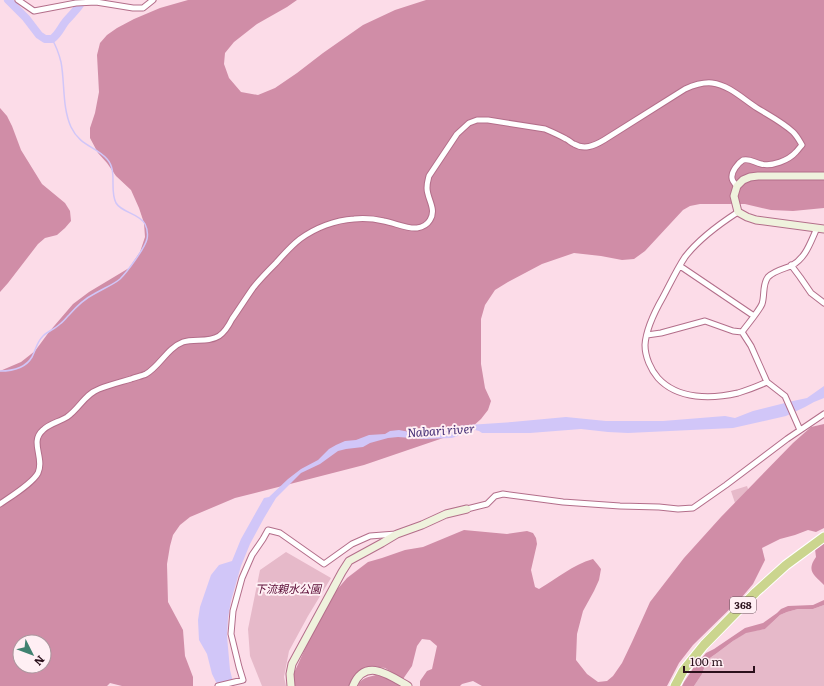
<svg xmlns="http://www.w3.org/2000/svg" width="824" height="686" font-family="Literata,'Noto Sans JP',serif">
  <rect width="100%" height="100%" fill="#fcdce8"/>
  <path fill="#e6b9c9" d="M747 486 751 498 735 503 731 491Z
    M286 552 331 578 308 616 289 651 284 677 286 686H262L250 656 248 629 260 570Z
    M824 605V686H694L702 674 707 660 717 653 733 641 746 632 765 629 780 615 787 612 798 609H813Z"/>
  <path fill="#d08da7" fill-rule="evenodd" d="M188 0H297L287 7 257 24 234 42 225 53 224 64 229 78 241 92 258 95 275 88 297 73 323 53 363 25 395 10 426 0H824V208L793 211 771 210 745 204H700L690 206 683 210 645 251 634 259 622 260 601 256 574 253 542 264 508 282 495 290 485 305 481 319V364L485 388 491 401 488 410 481 419 472 427 449 436 364 465 235 498 190 517 180 525 173 535 170 546 167 564 168 602 183 630 185 656 193 677V686H122L110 683 107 686H0V371L21 362 35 351 49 332 73 304 89 292 129 268 140 252 145 237 144 223 139 208 131 190 116 176 107 163 98 153 90 138V128L95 113 99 92 97 55 100 43 107 35 117 28 134 19 160 8ZM20 642H44V666H20Z
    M0 108 7 116 12 126 21 150 42 184 65 203 70 211 71 221 65 228 57 235 45 238 38 244 8 283 0 292Z
    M824 424V528L816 532 808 530 795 535 780 539 762 548 765 560 753 584 742 597 693 645 679 663 667 686H482L473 681 462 684 460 686H420V681L427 671 432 669 437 646 430 640 422 639 417 646 412 666 403 679 385 668 372 666 363 669 354 677 350 686H293L294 673 324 607 335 592 347 578 368 562 382 558 405 550 423 547 464 530 507 534 527 531 533 533 536 538 537 544 531 570 535 587 539 589C558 578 572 565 593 559L598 565 601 569 599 580 594 591 583 611 577 634 576 660 587 674 598 682 607 681 613 676 622 663 632 642 650 602 684 558 721 517 793 443 811 427Z
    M824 542V585C814 575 806 571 816 557L815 549Z
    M824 600V605L813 609H798L787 612 780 615 765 629 746 633 733 641 717 653 707 660 702 674 694 686H682L684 682 694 667 706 653 714 649 745 628 763 623 777 613 781 609 788 606 813 605Z
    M376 675 384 676 400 686H358C361 678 368 677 376 675Z"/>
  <path fill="#d1c6f8" d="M824 386V398L814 402 805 407 786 416 733 428 628 433 608 432 581 429 530 433H482L479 431 475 430 452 438 425 439 398 437 388 438 370 443 363 447 346 449 338 451 320 464 301 473 276 498 264 518 250 544 241 566 231 601 228 618 227 636 230 670 234 686H218L212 674 207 654 199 640 198 620 200 607 211 575 219 565 232 561 241 539 264 498 269 497 288 479 301 469 318 460 329 449 336 445 345 441 356 440 369 435 385 434 390 431 399 430 415 433 426 430 468 425 512 422 566 417 606 421H663L725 416 735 418 753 411 793 401 807 398Z"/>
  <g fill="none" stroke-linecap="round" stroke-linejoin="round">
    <path stroke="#d1c6f8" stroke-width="1.5" d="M0 371C12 371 25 369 32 357 36 350 36 343 43 336 48 331 55 329 60 324 63 322 66 318 69 315 76 307 84 299 94 294 102 289 113 285 120 279 127 272 145 248 147 239 148 234 147 228 145 224 139 213 122 213 116 203 109 190 118 171 107 159 95 146 80 146 71 127 62 107 65 83 61 62 59 54 56 46 52 39"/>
    <path stroke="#d1c6f8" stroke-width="8" d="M8 0 26 18 39 35 45 39H52C59 34 61 27 66 21 72 14 79 8 83 0"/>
    <g stroke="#b36e8a" stroke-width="7">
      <path id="street" d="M18 0 34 11 76 3 96 2 133 8H143L153 0
        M738 212C721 223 698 240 685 257 677 269 670 284 663 297 655 311 646 328 645 345 645 357 651 370 658 378 678 400 712 399 738 393 748 390 758 386 767 382
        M791 265 800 277 811 293 824 303
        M680 266 754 316
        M742 332C747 325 759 311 762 304 765 295 762 285 768 277 774 271 783 269 791 266 806 258 810 243 817 228
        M742 332 751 346 767 382 785 396 800 430
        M647 335 661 333 705 321 733 331 742 332
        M0 504C10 497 32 484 38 473 45 458 29 442 43 430 50 423 59 422 67 417 79 409 85 394 99 389 109 385 121 382 131 379 136 377 142 376 146 374 160 366 167 348 183 342 194 338 208 343 219 336 225 332 229 325 232 319 239 309 246 298 253 288 260 279 268 271 276 263 283 255 291 246 300 239 315 228 335 220 354 219 364 218 375 219 384 221 395 223 407 229 417 228 423 227 427 225 430 220 437 209 427 199 427 188 427 183 428 180 429 176L457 134 469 123 477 120H488L545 129C552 132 559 135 566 139 569 140 571 143 574 144 584 150 594 146 604 140L685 89C694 85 702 82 712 83 729 85 743 99 757 108 770 116 782 122 793 132 797 136 799 140 802 145 800 147 798 150 796 152 789 160 772 167 761 164 755 163 750 158 743 160 738 163 731 172 732 178 732 181 735 184 737 186
        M467 509 487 504 495 496 503 494 563 502 620 506 659 507 678 509 693 508 726 485 787 439 824 414
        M218 686 243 680 239 667 231 634 233 611 242 578 252 555 263 539 268 530 280 533 324 564 352 544 370 536 396 534"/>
    </g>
    <g stroke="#b36e8a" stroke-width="9">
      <path id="secondary" d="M824 176H758L750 177 743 180 737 186 734 196 738 212 747 217 756 220 824 229
        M291 686 290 674 292 664 342 572 349 561 382 543 397 534 422 525 446 514 467 509
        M353 686C365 657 389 675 408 686"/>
    </g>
    <g stroke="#fff" stroke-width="11">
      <path id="highway" d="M675 686 683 671 704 645 756 592 786 565 824 537"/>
    </g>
    <use href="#street" stroke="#fff" stroke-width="5"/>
    <use href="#secondary" stroke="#eff2dd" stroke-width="7"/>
    <use href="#highway" stroke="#cbd58e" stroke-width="9"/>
  </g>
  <g text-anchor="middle" stroke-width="4" stroke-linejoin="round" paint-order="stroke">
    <rect fill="#ffeff4" stroke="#6a535c" stroke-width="1" x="730" y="597" width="26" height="16" rx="3"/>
    <g font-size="10" font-weight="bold" fill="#2a101b">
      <text x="743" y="609">368</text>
    </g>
    <g font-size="11" font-style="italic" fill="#590a34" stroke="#ffeff4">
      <text x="288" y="593">下流親水公園</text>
    </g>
    <g font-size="12" font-style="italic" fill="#442e75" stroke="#ffeff4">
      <text transform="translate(441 431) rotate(-4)" y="4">Nabari river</text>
    </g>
  </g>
  <g transform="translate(32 654) rotate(132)"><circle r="19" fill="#ffeff4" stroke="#aa969d"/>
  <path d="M0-3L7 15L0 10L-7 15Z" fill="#408170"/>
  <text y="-6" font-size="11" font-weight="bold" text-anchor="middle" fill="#2a101b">N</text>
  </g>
  <path d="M684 666v6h70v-6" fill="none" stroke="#2a101b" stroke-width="2"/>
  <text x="690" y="666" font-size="12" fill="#2a101b" stroke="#ffeff4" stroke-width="3" paint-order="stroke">100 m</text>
</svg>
